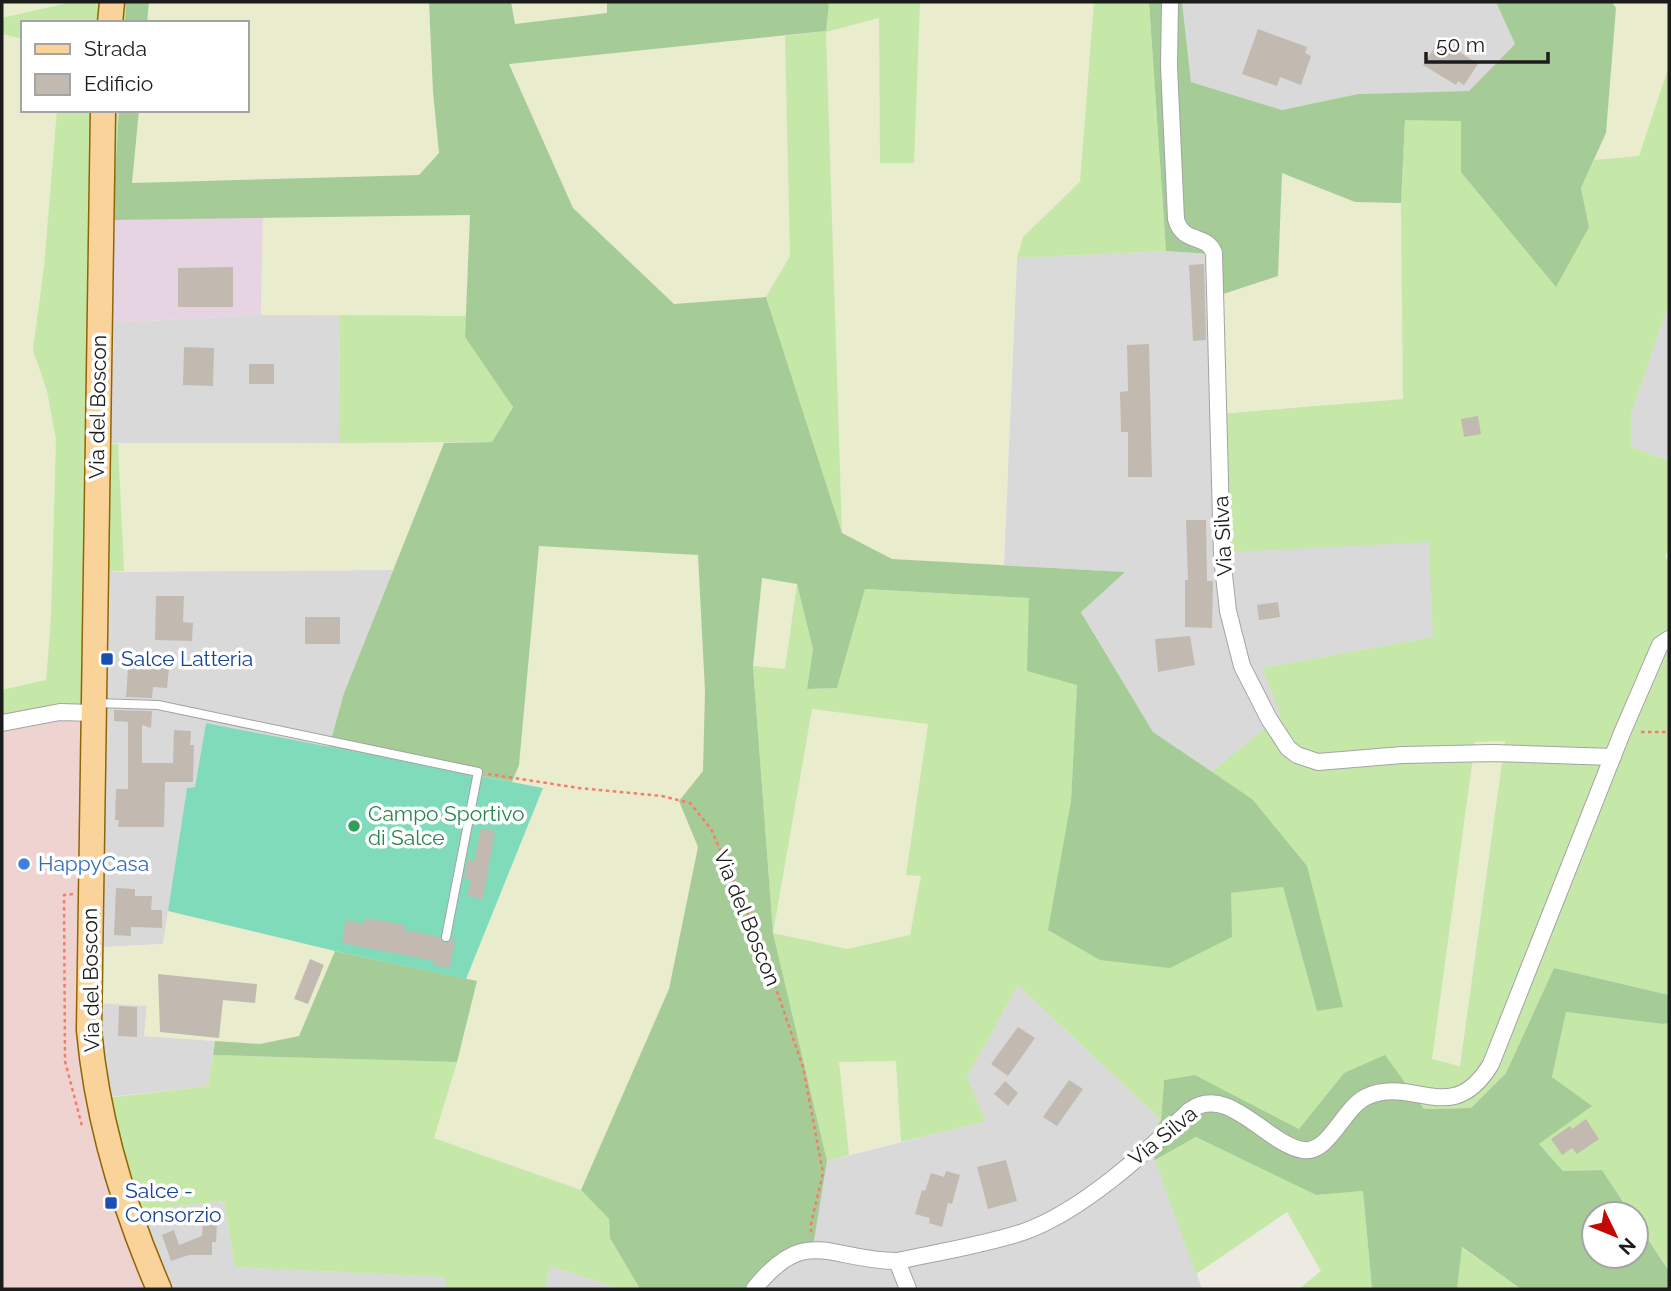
<svg xmlns="http://www.w3.org/2000/svg" width="1671" height="1291" font-family="Raleway,sans-serif">
  <rect width="100%" height="100%" fill="#edeae2"/>
  <path fill="#dad9d9" d="M1182 2H1496L1515 44 1469 91 1358 94 1282 110 1191 82Z
    M1166 251 1212 254 1429 542 1434 637 1262 668 1282 716 1211 772 1153 732 1081 611 1124 572 1004 565 1017 258Z
    M1669 303V461L1631 447V413Z
    M261 315H340L339 443H102L107 323Z
    M393 570 344 693 329 747 206 723 195 787 187 788 163 944 87 948 99 572Z
    M1018 985 1161 1120 1149 1141 1202 1289H760L768 1279 813 1246 827 1161 986 1121 967 1077Z
    M86 1002 147 1006 144 1036 215 1041 208 1086 99 1098Z
    M224 1201 235 1267 446 1277 445 1289H157L130 1211Z
    M550 1266 622 1289H545Z"/>
  <path fill="#eed3d1" d="M89 715 86 1056 157 1289H2V732Z"/>
  <path fill="#e6d4e2" d="M263 217 261 315 107 323 112 220Z"/>
  <path fill="#e9eccd" d="M2 2H72L2 18Z
    M149 2H429L433 92 439 153 419 175 132 183 139 110H247V23H147Z
    M511 2H607V13L515 24Z
    M920 2H1094L1080 182 1023 237 1017 258 1003 565 892 559 842 533 826 31 879 18 880 162 913 163Z
    M1612 2H1669V66L1639 156 1594 160 1606 133 1616 8Z
    M2 34 23 39V110H57L44 267 33 350 47 391 56 439 51 619 46 680 2 690Z
    M785 36 790 256 766 297 674 304 573 208 509 63Z
    M1281 173 1355 202 1401 203 1403 399 1222 414 1217 296 1278 276Z
    M470 215 466 316 261 315 263 217Z
    M444 443 393 570 124 571 118 444Z
    M539 546 698 555 705 691 703 771 679 801 698 847 669 989 581 1190 434 1138 457 1062 477 981 466 979 543 788 512 782 519 764Z
    M762 578 797 584 785 670 753 666Z
    M812 709 928 724 906 874 922 876 910 935 847 949 773 933Z
    M1505 741 1459 1067 1432 1059 1475 742Z
    M168 911 335 951 299 1036 260 1044 144 1036 147 1006 86 1002 87 948 163 944Z
    M896 1061 901 1142 849 1155 839 1062Z"/>
  <path fill="#c5e7a8" fill-rule="evenodd" d="M72 2H126L125 23H23V39L2 34V18Z
    M829 2H920L914 163H880L879 18 826 32 842 533 766 297 790 256 785 36 825 31Z
    M1094 2H1149L1166 251 1017 258 1023 237 1080 182Z
    M1669 66V303L1631 413V447L1669 461V548L1665 557 1669 561V995L1554 968 1506 1073 1471 1108 1424 1109 1344 1073 1299 1129 1195 1075 1164 1080 1161 1120 1018 985 967 1077 986 1121 901 1142 896 1061 839 1062 849 1155 827 1161 773 933 753 666 785 669 797 584 813 649 807 689 837 688 865 589 1029 598 1077 684 1071 801 1231 893 1283 887 1317 1011 1342 1007 1252 799 1211 772 1281 716 1262 668 1433 637 1429 542 1228 552 1222 414 1403 399 1401 203 1405 120H1461L1589 227 1581 188 1594 160 1639 156ZM812 709 928 724 906 875 921 876 910 935 847 949 773 933ZM1505 741 1460 1066H1459L1432 1059 1475 742Z
    M57 110H119L112 220 103 443 118 444 124 571 99 572 89 715 2 732V690L46 680 51 619 56 439 47 391 33 350 44 267Z
    M340 315 466 316 465 337 513 406 492 442 339 443Z
    M1566 1012 1663 1024 1669 1023V1270L1636 1221V1214H1631L1602 1170 1563 1171 1539 1144 1591 1106 1552 1077Z
    M213 1055 457 1062 434 1138 581 1190 609 1219 610 1238 640 1289H622L550 1266 545 1289H445V1277L235 1267 224 1201 130 1211 97 1099 208 1086Z
    M1196 1137 1316 1195 1363 1191 1372 1289H1299L1321 1271 1287 1212 1196 1274 1155 1160Z
    M1461 1247 1521 1289H1457Z"/>
  <path fill="#a5cc97" d="M126 2H149L147 23H125Z
    M429 2H511L515 24 607 13V2H829L826 31 509 64 573 208 674 304 766 297 842 533 892 559 1125 572 1081 612 1153 732 1252 799 1307 866 1343 1007 1317 1011 1283 887 1231 893 1232 937 1170 968 1100 960 1048 930 1071 801 1077 685 1027 671 1029 598 865 589 837 688 807 689 813 649 797 584 762 578 753 666 773 933 827 1161 813 1247 792 1251 760 1289H640L610 1238 609 1219 581 1190 669 989 698 847 679 801 703 771 705 691 698 555 539 546 519 765 512 782 329 747 344 693 444 443 492 442 513 407 465 337 470 215 112 220 119 110H139L132 183 419 175 439 153 433 92Z
    M1149 2H1182L1191 82 1282 110 1358 94 1469 91 1515 44 1496 2H1612L1616 8 1606 133 1581 188 1589 227 1556 287 1461 172V121L1405 120 1401 203 1355 202 1282 173 1278 276 1217 296 1211 254 1166 251Z
    M335 951 477 981 457 1062 213 1055 215 1041 260 1044 299 1036Z
    M1554 968 1669 995V1023L1663 1024 1566 1012 1552 1077 1592 1106 1539 1144 1563 1171 1602 1170 1631 1214H1594V1256H1636V1221L1669 1271V1289H1521L1462 1247 1457 1289H1372L1363 1191 1316 1195 1196 1137 1155 1160 1148 1141 1161 1120 1164 1080 1195 1075 1299 1129 1344 1073 1385 1055 1424 1109 1471 1108 1506 1073Z"/>
  <path fill="#80dbbb" d="M206 723 543 788 466 979 335 951 168 911 187 788 195 787Z"/>
  <path fill="#c2b9b1" d="M1258 29 1307 47 1305 53 1311 56 1301 85 1280 77 1277 86 1242 74Z
    M1440 39 1478 64 1464 85 1458 81 1456 85 1423 65Z
    M1204 264 1206 340 1193 341 1189 265Z
    M233 267V307H178V268Z
    M1149 344 1152 477H1128V432H1121L1120 392 1128 391 1127 345Z
    M184 347 214 348 213 386 183 385Z
    M249 364H274V384H249Z
    M1478 416 1481 434 1464 437 1461 419Z
    M1186 520H1206L1207 581H1213L1212 628 1185 627V580H1188Z
    M156 596H184L183 622 193 623 192 641 155 640Z
    M1278 602 1280 617 1259 620 1257 605Z
    M305 617H340V644H305Z
    M1190 636 1195 665 1158 672 1155 639Z
    M129 655 152 657 151 667 169 668 167 688 153 687 152 698 126 697Z
    M114 710 152 711 151 728 142 725V763H173L174 730 191 731 190 745H194L193 782H165L164 827H118L119 820H115L116 789H128V722L114 721Z
    M481 828 495 831 483 899 467 896 471 880 464 878 468 860 474 861Z
    M116 888 135 889V896H152L151 910H162V928L131 927V936L114 935Z
    M365 918 405 925 404 930 440 937 444 943 455 940 450 968 434 965V961L342 943 346 920 364 924Z
    M310 959 324 965 308 1004 294 999Z
    M158 974 257 984 255 1003 223 1000 219 1038 160 1032Z
    M119 1006 137 1007V1037L118 1036Z
    M1018 1027 1035 1038 1008 1076 991 1064Z
    M1069 1080 1083 1089 1057 1126 1043 1117Z
    M1005 1081 1018 1093 1008 1106 994 1094Z
    M1586 1119 1599 1139 1577 1154 1572 1148 1562 1155 1551 1139 1570 1126 1572 1129Z
    M1006 1160 1017 1201 988 1209 977 1167Z
    M946 1171 960 1175 952 1204 948 1203 942 1227 929 1223 930 1218 915 1214 922 1190 925 1191 931 1173 944 1177Z
    M203 1222 217 1223 216 1242H212V1255H189L171 1261 162 1235 174 1230 179 1245 202 1236Z"/>
  <g fill="none" stroke-linecap="round" stroke-linejoin="round">
    <g stroke="#a3a3a3" stroke-width="10">
      <path id="service" d="M96 703 158 705 478 772 446 937"/>
    </g>
    <g stroke="#a3a3a3" stroke-width="18">
      <path id="minor" d="M1170 2 1169 66 1176 219C1183 245 1207 233 1214 253L1222 557 1228 611 1242 666 1269 719 1288 748 1297 755 1318 762 1402 755 1493 753 1613 757
        M2 723 60 712 93 713
        M754 1289C807 1223 830 1261 897 1261
        M908 1289 897 1261C939 1252 983 1245 1023 1232 1081 1212 1145 1153 1189 1111 1228 1082 1266 1144 1303 1150 1329 1154 1343 1108 1366 1097 1413 1075 1452 1129 1491 1064L1622 733 1660 645 1669 639"/>
    </g>
    <g stroke="#916503" stroke-width="27">
      <path id="primary" d="M110 23 112 2
        M103 110 89 1030C97 1119 124 1208 159 1289"/>
    </g>
    <path stroke="#f67c69" stroke-width="2.5" stroke-dasharray="3.5 3.5" stroke-linecap="butt" d="M1641 732H1669
      M488 774 579 788 662 796 690 803 711 829 760 942 803 1067 823 1173 811 1224V1236
      M73 894 64 895 65 1061 82 1126"/>
    <use href="#service" stroke="#fff" stroke-width="8"/>
    <use href="#minor" stroke="#fff" stroke-width="16"/>
    <use href="#primary" stroke="#f9d39a" stroke-width="24"/>
  </g>
  <g fill="#1a4fb4" stroke="#fff" stroke-width="2.5">
    <rect x="100" y="652" width="14" height="14" rx="3.5"/>
    <rect x="104" y="1196" width="14" height="14" rx="3.5"/>
  </g>
  <circle fill="#2e9e5b" stroke="#fff" stroke-width="2.5" cx="354" cy="826" r="7"/>
  <circle fill="#3f7fe0" stroke="#fff" stroke-width="2.5" cx="24" cy="864" r="7"/>
  <g text-anchor="middle" stroke-width="7" stroke-linejoin="round" paint-order="stroke">
    <g font-size="21" fill="#1c1c1c" stroke="#fff">
      <text transform="translate(98 407) rotate(-89)" y="7">Via del Boscon</text>
      <text transform="translate(1223 536) rotate(-93)" y="7">Via Silva</text>
      <text transform="translate(747 918) rotate(68)" y="7">Via del Boscon</text>
      <text transform="translate(91 980) rotate(-91)" y="7">Via del Boscon</text>
      <text transform="translate(1163 1136) rotate(-39)" y="7">Via Silva</text>
    </g>
    <g font-size="21" fill="#164399" stroke="#fff" text-anchor="start">
      <text x="121" y="666">Salce Latteria</text>
      <text x="125" y="1198">Salce -<tspan x="125" dy="24">Consorzio</tspan></text>
    </g>
    <g font-size="21" fill="#27864d" stroke="#fff" text-anchor="start">
      <text x="368" y="821">Campo Sportivo<tspan x="368" dy="24">di Salce</tspan></text>
    </g>
    <g font-size="21" fill="#366cbe" stroke="#fff" text-anchor="start">
      <text x="38" y="871">HappyCasa</text>
    </g>
  </g>
  <rect width="1671" height="1291" fill="none" stroke="#1c1c1c" stroke-width="7"/>
  <rect x="21" y="21" width="228" height="91" fill="#ffffff" stroke="#a4a4a4" stroke-width="2"/>
  <rect x="35" y="44" width="35" height="10" fill="#f9d39a" stroke="#a4a4a4" stroke-width="2"/>
  <text x="84" y="56" font-size="21" fill="#1c1c1c">Strada</text>
  <rect x="35" y="74" width="35" height="21" fill="#c2b9b1" stroke="#a4a4a4" stroke-width="2"/>
  <text x="84" y="91" font-size="21" fill="#1c1c1c">Edificio</text>
  <g transform="translate(1615 1235) rotate(133)"><circle r="33" fill="#ffffff" stroke="#a4a4a4" stroke-width="2"/>
  <path d="M0-5L12 26L0 18L-12 26Z" fill="#c40904"/>
  <text y="-10" font-size="19" font-weight="bold" text-anchor="middle" fill="#1c1c1c">N</text>
  </g>
  <path d="M1426 52v10h122v-10" fill="none" stroke="#1c1c1c" stroke-width="3.5"/>
  <text x="1436" y="52" font-size="21" fill="#1c1c1c" stroke="#ffffff" stroke-width="5" paint-order="stroke">50 m</text>
</svg>
